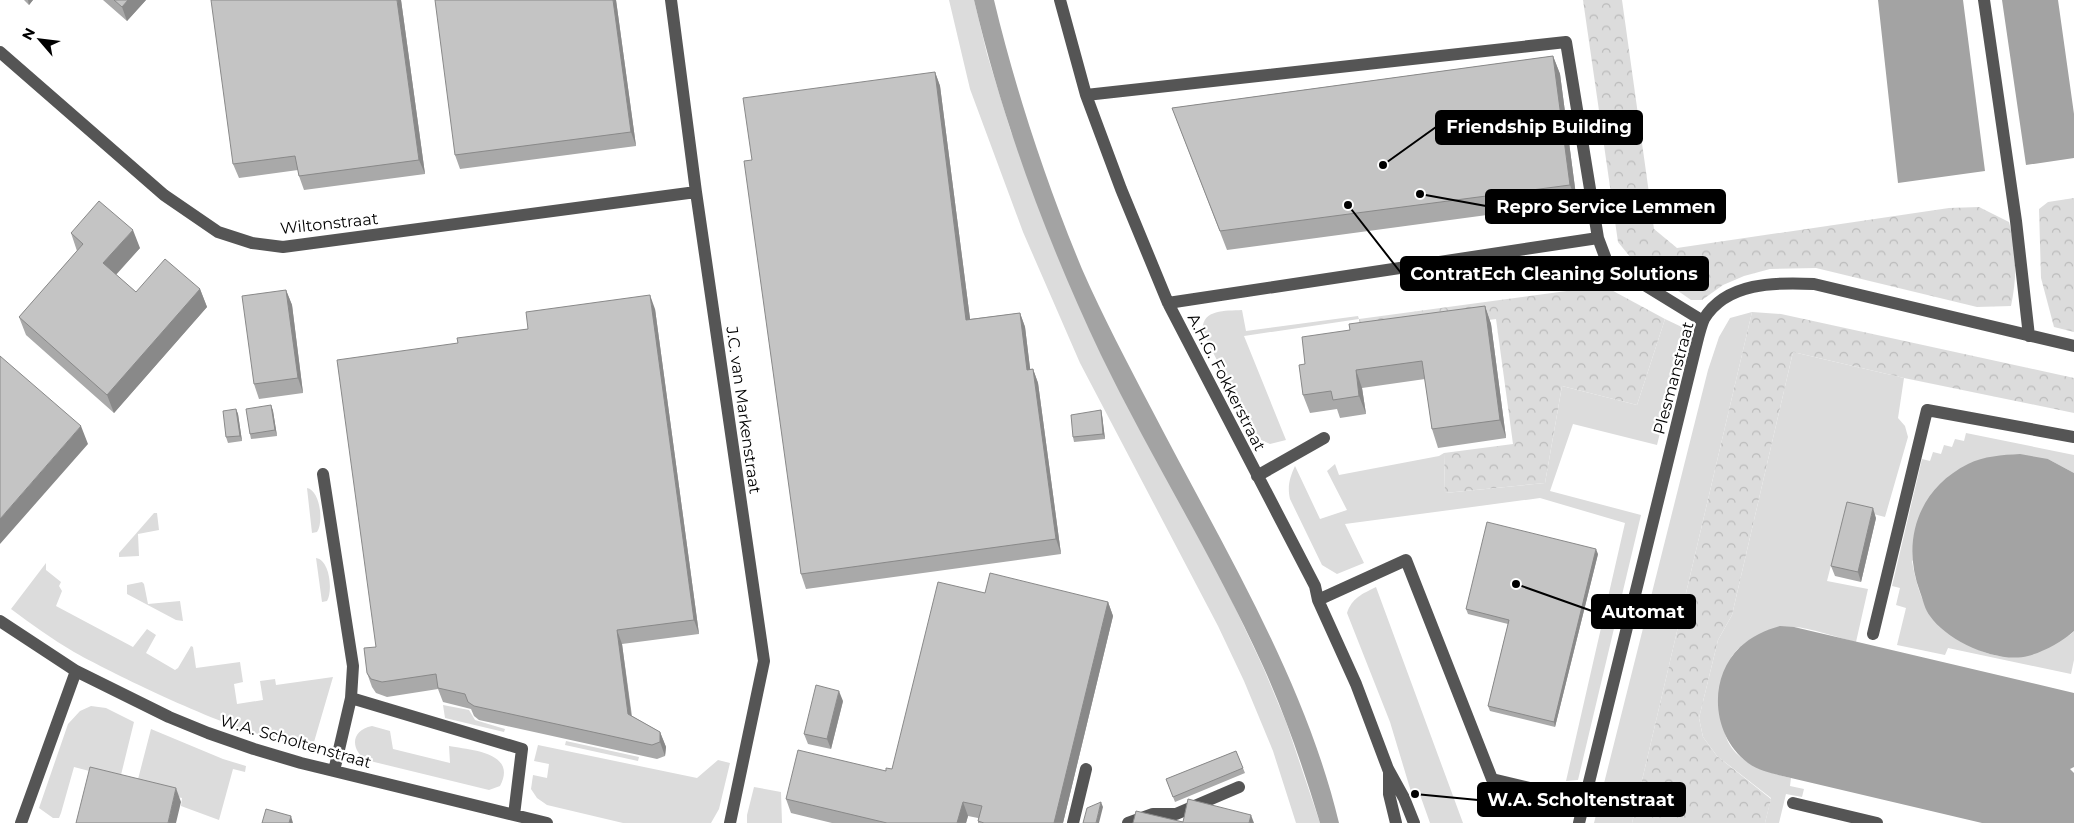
<svg xmlns="http://www.w3.org/2000/svg" width="2074" height="823" font-family="Montserrat,sans-serif">
  <defs>
    <pattern id="forest-crowns" width="20" height="18" patternUnits="userSpaceOnUse" patternTransform="scale(1.25)"><rect width="20" height="18" fill="#dcdcdc"/><path d="M2 6a3 3 0 1 1 6 0M12 15a3 3 0 1 1 6 0" fill="none" stroke="#bbb"/></pattern>
  </defs>
  <rect width="100%" height="100%" fill="#fff"/>
  <path fill="#dcdcdc" d="M949 0H974L987 54 1011 132 1263 667 1286 722 1320 823H1296L1273 751 1244 681 1218 626 1080 363 1023 232 970 89Z
    M1242 310 1246 331 1358 316 1359 319 1244 336 1286 440 1270 444 1257 438 1203 333C1200 309 1224 311 1242 310Z
    M1752 312 1632 823H1594L1708 370 1719 337 1730 318Z
    M1665 319 1686 329 1657 445 1573 424 1550 491 1641 515 1578 780 1566 781 1625 523 1540 498 1345 524 1364 563 1337 574 1322 565 1290 499C1287 486 1290 477 1295 466L1320 519 1347 510 1327 471 1335 464 1339 475 1439 456 1444 453 1445 493 1545 483 1562 386 1637 405Z
    M1793 352 1904 378 1898 418 1905 426 1908 437 1885 517 1846 507 1827 581 1868 589 1856 642C1842 639 1805 626 1793 627 1765 630 1731 642 1725 673 1723 684 1724 696 1723 707 1723 725 1723 739 1736 753 1752 768 1770 773 1791 778L1790 786 1804 789 1802 797 1786 794 1779 823H1765L1771 798 1717 756 1703 737 1699 718 1718 640 1732 615Z
    M1966 433 2074 455V473L2048 459 1912 561C1920 606 1933 630 1975 648 1983 652 1996 657 2004 656 2018 655 2055 640 2070 635L2074 631V660L2071 674 1948 648 1945 655 1897 645 1906 608 1896 605 1900 588 1892 586 1922 459 1930 461 1933 452 1941 454 1944 445 1952 447 1955 439 1964 441Z
    M307 488C320 490 324 522 317 532L312 533Z
    M154 513H157L159 530 138 534 139 556 119 557V553Z
    M316 558C330 560 333 591 327 601L322 602Z
    M46 563V570L61 582 59 586 62 591 56 606 133 647 147 629 156 635 146 653 175 670 178 668 191 646 193 647 196 668 240 662 243 682 234 684 237 704 263 700 260 681 275 679 276 685 333 677 314 742C276 755 113 674 74 652 52 639 31 624 11 609Z
    M142 582 144 584 148 604 180 601 183 621 176 620 127 594V585Z
    M1376 587 1463 823H1430L1419 792 1412 795 1390 722 1347 613C1352 598 1362 594 1376 587Z
    M443 705 469 710 475 720 505 729 504 732 445 718Z
    M91 706 106 708 134 722 120 779 74 767 61 813 59 818H53L39 808 68 724 80 711Z
    M372 726 390 731 393 749 450 763 449 746C470 750 518 752 500 786L489 790 366 760C350 749 351 730 372 726Z
    M151 729 223 759 246 766 245 772 233 769 219 820 181 806 182 798 136 787Z
    M566 741 639 757 638 761 565 745Z
    M538 745 697 778 718 760 730 763 719 809 711 823H623L547 805 537 798 531 789 533 775 547 778 549 764 534 761Z
    M754 787 781 792 782 823H747V815Z"/>
  <path fill="url(#forest-crowns)" d="M1583 0H1622L1654 229 1677 248 1949 208 1979 207 2009 222C2017 251 2017 278 2011 306L1977 307 1816 268 1770 269 1744 276 1723 285 1702 300H1691L1631 258 1618 242Z
    M2074 198V332L2054 327 2041 278 2039 209 2048 202Z
    M1604 286 1665 319 1637 405 1562 386 1545 483 1445 493 1444 453 1513 444 1496 319 1361 336 1359 319Z
    M1752 312 1781 314 2074 378V413L1904 378 1793 352 1732 615 1718 640 1699 718 1703 737 1717 756 1771 799 1765 823H1632Z"/>
  <path fill="#a3a3a3" d="M974 0H994C1016 92 1046 182 1082 269 1103 317 1128 364 1152 410 1220 542 1304 677 1339 823H1320C1304 770 1286 717 1263 666 1215 560 1152 460 1101 355 1047 241 1003 123 974 0Z
    M1878 0H1963L1985 171 1898 183Z
    M2002 0H2058L2074 114V158L2026 165Z
    M2020 454 2048 459 2074 473V631C2062 642 2043 652 2028 656 1998 664 1947 641 1930 616 1925 610 1923 600 1920 592 1901 541 1918 489 1968 464 1984 456 2002 455 2020 454Z
    M1780 626 1794 627 2074 693V767L2070 769 2074 773V823H1982L1791 778C1775 774 1761 772 1748 763 1712 736 1707 679 1740 647 1751 637 1765 630 1780 626Z"/>
  <g fill="none" stroke-linecap="round" stroke-linejoin="round">
    <path stroke="#555" stroke-width="12" d="M671 0 696 192 764 661 730 823
      M1060 0 1086 95 1121 189 1168 303 1315 586 1318 600 1356 684 1388 769 1404 798 1414 823
      M1984 0 2016 221 2029 336
      M0 52 164 195 218 232 252 243 283 247 696 192
      M1086 95 1566 42 1598 238 1168 303
      M1598 238 1607 262 1703 321
      M323 474 353 666 351 698 334 771
      M1257 476 1324 438
      M1318 600 1406 560 1492 779 1584 801
      M0 621 76 671 169 717 208 733 254 749 301 763 547 823
      M1873 634 1927 410 2074 437
      M351 698 522 749 514 815
      M1389 771V794L1396 823
      M1793 803 1877 823
      M21 823 76 671
      M1073 823 1086 769
      M1128 823 1153 814H1176L1239 787
      M1579 823 1697 342C1699 334 1701 326 1704 319 1726 282 1776 282 1814 284L2074 346"/>
  </g>
  <path fill="#a9a9a9" d="M24 0H33L29 5Z
    M103 0H146L127 21Z
    M401 0 425 174 304 190 299 176 298 170 239 178 233 164Z
    M616 0 636 146 460 169 455 155Z
    M1553 56 1560 74 1577 203 1227 250 1172 108Z
    M935 72 940 86 970 319 1020 313 1025 327 1030 369H1033L1038 383 1061 554 806 589 801 574 752 160Z
    M71 233 140 248 116 275 136 292 200 289 207 307 114 413 26 335 19 317 77 251Z
    M286 290 292 305 303 393 259 399 254 384Z
    M1485 306 1491 324 1506 438 1438 448 1432 429 1425 379 1362 388 1366 414 1340 418 1337 409 1310 413 1303 395 1305 364 1350 330Z
    M655 309 699 634 622 644 632 716 660 732 666 747 665 756 657 759 479 720 474 716 471 709 443 702 438 689 387 697 376 693 372 687 367 673 376 647 458 343 528 329Z
    M271 405 273 411 277 436 251 439 250 434Z
    M236 409 238 414 242 441 228 443 226 437Z
    M1101 410 1102 415 1105 439 1074 442 1073 437Z
    M1876 518 1861 582 1835 576 1831 566Z
    M1598 554 1555 727 1490 711 1488 706 1508 624 1468 614 1466 609Z
    M985 593 1108 602 1113 616 1063 823H978V818L968 816 966 823H832L791 813 786 799 892 769Z
    M843 701 831 749 808 744 804 734Z
    M1236 751 1245 773 1175 802 1166 779Z"/>
  <path fill="#898989" d="M28 0H33L29 5Z
    M128 0H146L127 21 122 7Z
    M397 0H401L425 174 419 160Z
    M613 0H616L636 146 631 132Z
    M1553 56 1560 74 1577 203 1570 185Z
    M935 72 940 86 972 334 966 320Z
    M133 230 140 248 110 281 103 263Z
    M200 289 207 307 114 413 107 395Z
    M286 290 292 305 303 393 298 378Z
    M650 295 655 309 699 634 694 620Z
    M1485 306 1491 324 1506 438 1500 420Z
    M1020 313 1025 327 1032 384 1027 370Z
    M1033 369 1038 383 1061 554 1056 539Z
    M1356 370 1362 388 1366 414 1359 396Z
    M271 405 273 411 277 436 275 430Z
    M236 409 238 414 242 441 240 436Z
    M1101 410 1102 415 1105 439 1103 434Z
    M81 426 88 444 0 544V519Z
    M1873 508 1876 518 1861 582 1858 572Z
    M1596 549 1598 554 1555 727 1554 722Z
    M1108 602 1113 616 1063 823H1054Z
    M617 630 622 644 633 729 628 714Z
    M839 691 843 701 831 749 827 739Z
    M660 732 666 747 665 756 660 742Z
    M176 788 181 802 176 823H168Z
    M963 802 968 816 966 823H957Z
    M1101 802 1103 807 1099 823H1096Z
    M1251 815 1254 823H1249Z
    M291 816 293 823H289Z"/>
  <path fill="#c4c4c4" stroke="#898989" d="M114 0H128L122 7Z
    M211 0H397L419 160 299 176 295 156 233 164Z
    M435 0H613L631 132 455 155Z
    M1553 56 1570 185 1220 231 1172 108Z
    M935 72 966 320 1020 313 1027 370 1033 369 1056 539 801 574 744 161 752 160 743 98Z
    M99 201 133 230 103 263 136 292 165 259 200 289 107 395 19 317 83 244 71 233Z
    M286 290 298 378 254 384 242 296Z
    M650 295 694 620 617 630 628 714 660 732V742L652 745 474 706 468 702 465 694 438 688 436 674 382 682 371 679 367 673 364 648 376 647 337 360 458 343 457 338 528 329 526 312Z
    M1485 306 1500 420 1432 429 1422 361 1356 370 1359 396 1333 400 1331 391 1303 395 1299 365 1305 364 1302 337 1350 330 1349 324Z
    M0 356 81 426 0 519Z
    M271 405 275 430 250 434 246 409Z
    M236 409 240 436 226 437 223 411Z
    M1101 410 1103 434 1073 437 1071 415Z
    M1847 502 1873 508 1858 572 1831 566Z
    M1487 522 1596 549 1554 722 1488 706 1509 620 1466 609Z
    M990 573 1108 602 1054 823H984L978 821 982 806 963 802 957 823H887L786 799 798 750 886 771V768L892 769 938 582 985 593Z
    M816 685 839 691 827 739 804 734Z
    M1236 751 1243 768 1173 797 1166 779Z
    M90 767 176 788 168 823H76Z
    M1188 799 1251 815 1249 823H1133L1136 811 1183 822Z
    M1101 802 1096 823H1083L1087 808Z
    M266 809 291 816 289 823H262Z"/>
  <g text-anchor="middle" stroke-width="4.5" stroke-linejoin="round" paint-order="stroke">
    <g font-size="16" fill="#000" stroke="#fff">
      <text transform="translate(329 223) rotate(-6)" y="6">Wiltonstraat</text>
      <text transform="translate(1673 378) rotate(-75)" y="6">Plesmanstraat</text>
      <text transform="translate(1227 382) rotate(63)" y="6">A.H.G. Fokkerstraat</text>
      <text transform="translate(744 410) rotate(82)" y="6">J.C. van Markenstraat</text>
      <text transform="translate(296 741) rotate(16)" y="6">W.A. Scholtenstraat</text>
    </g>
  </g>
  <path fill="none" stroke="#000" stroke-width="2" d="M1383 165L1436 127M1420 194L1486 206M1348 205L1401 273M1516 584L1592 611M1415 794L1478 800"/>
  <g fill="#000" stroke="#fff" stroke-width="2">
    <circle cx="1383" cy="165" r="5"/>
    <circle cx="1420" cy="194" r="5"/>
    <circle cx="1348" cy="205" r="5"/>
    <circle cx="1516" cy="584" r="5"/>
    <circle cx="1415" cy="794" r="5"/>
  </g>
  <g fill="#000" stroke="#000" stroke-width="2">
    <rect x="1436" y="111" width="206" height="33" rx="5"/>
    <rect x="1486" y="190" width="239" height="33" rx="5"/>
    <rect x="1401" y="257" width="307" height="33" rx="5"/>
    <rect x="1592" y="595" width="103" height="33" rx="5"/>
    <rect x="1478" y="783" width="207" height="33" rx="5"/>
  </g>
  <g font-size="18" text-anchor="middle" font-weight="bold" fill="#fff">
    <text x="1539" y="133">Friendship Building</text>
    <text x="1606" y="213">Repro Service Lemmen</text>
    <text x="1554" y="280">ContratEch Cleaning Solutions</text>
    <text x="1643" y="618">Automat</text>
    <text x="1581" y="806">W.A. Scholtenstraat</text>
  </g>
  <g transform="translate(40 40) rotate(298)" stroke="#ffffff" stroke-width="4" paint-order="stroke">
  <path d="M0-4L9 19L0 12L-9 19Z" fill="#000000"/>
  <text y="-8" font-size="14" font-weight="bold" text-anchor="middle" fill="#000000">N</text>
  </g>
</svg>
